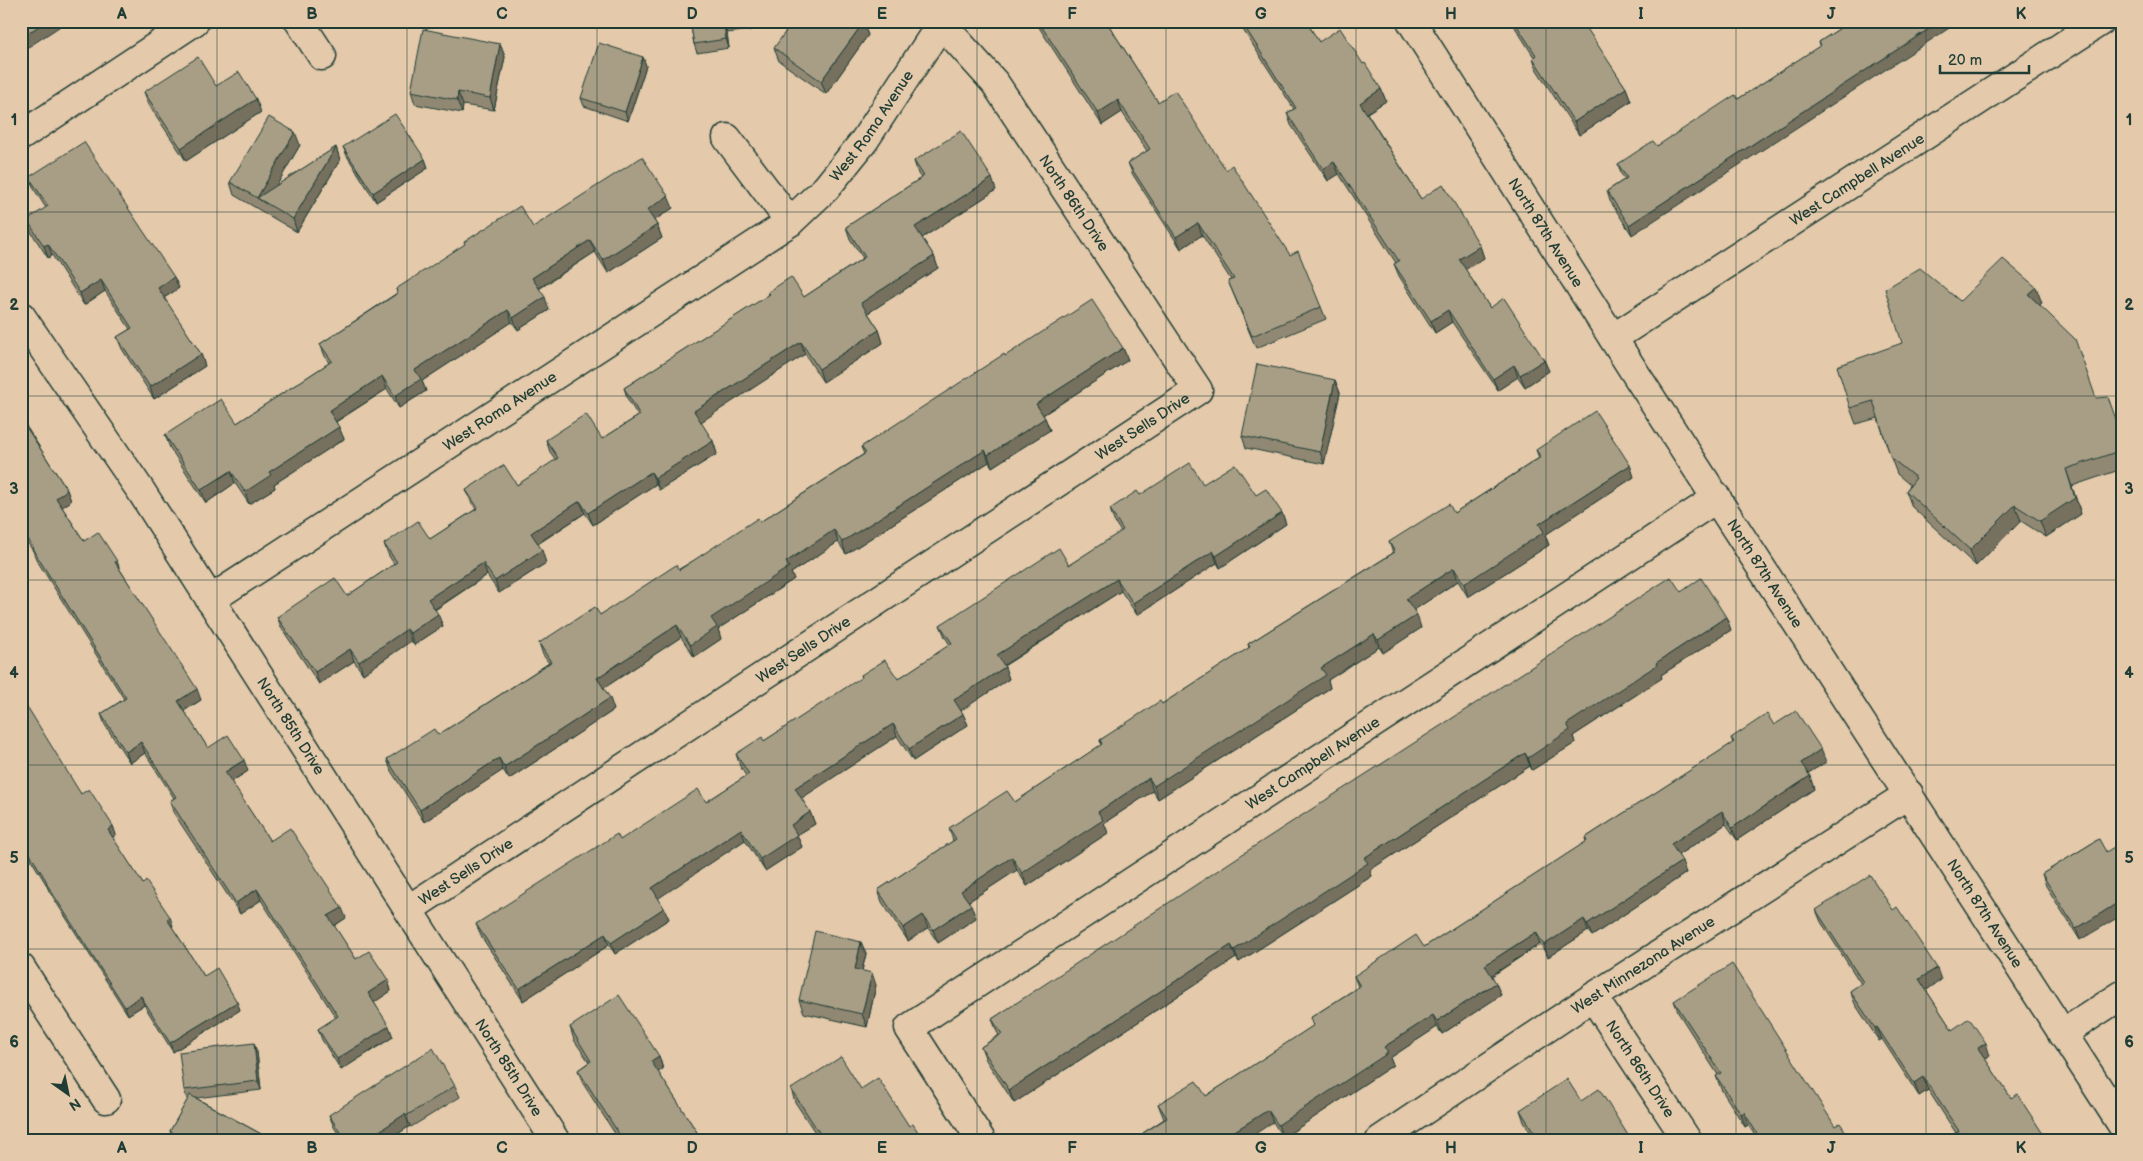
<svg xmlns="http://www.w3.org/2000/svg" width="2143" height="1161" font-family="'Balsamiq Sans',sans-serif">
  <rect width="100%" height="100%" fill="#e4c9ab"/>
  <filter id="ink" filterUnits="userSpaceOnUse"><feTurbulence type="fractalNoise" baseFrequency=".02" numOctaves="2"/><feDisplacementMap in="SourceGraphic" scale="10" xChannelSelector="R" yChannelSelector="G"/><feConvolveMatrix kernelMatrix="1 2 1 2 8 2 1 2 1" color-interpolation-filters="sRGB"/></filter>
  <g filter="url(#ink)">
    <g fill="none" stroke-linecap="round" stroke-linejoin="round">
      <g stroke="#1f3d34" stroke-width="31">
        <g id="minor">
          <path d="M299 21 322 56"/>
          <path id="s1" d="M1411 21 1637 376 2122 1125"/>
          <path d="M21 136 195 21"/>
          <path d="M727 138 790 222"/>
          <path id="s2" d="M21 316 141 491 555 1140"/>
          <path id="s3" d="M1613 338 2101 21"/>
          <path id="s4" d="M210 600 790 222 826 188 864 141 943 21"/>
          <path id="s5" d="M409 909 1198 390 995 83 941 23"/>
          <path d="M21 968 106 1099"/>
          <path id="s6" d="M1593 997 1687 1140"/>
          <path d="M2062 1034 2122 995"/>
          <path id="s7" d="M981 1140 909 1028 1717 498"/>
          <path id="s8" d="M1380 1140 1593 997 1909 794"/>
        </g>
      </g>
      <use href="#minor" stroke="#e4c9ab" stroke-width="28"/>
    </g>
    <path fill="#908873" stroke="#1f3d34" d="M690 21H750L751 30 727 33 729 48 697 53 694 44Z
      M1037 21H1106L1158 102 1226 170 1321 307 1326 319 1256 348 1228 281 1231 280 1202 235 1181 249 1133 175 1128 163 1147 151 1122 112 1102 125 1040 29Z
      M1232 21H1306L1319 42 1363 64 1381 89 1386 101 1367 113 1421 199 1480 246 1484 258 1465 269 1490 308 1544 360 1549 371 1525 387 1518 377 1498 390 1452 322 1435 333 1399 276 1394 264 1396 263 1339 174 1328 181 1291 125 1287 113 1294 109 1238 22 1234 25Z
      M1511 21H1580L1626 88 1631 101 1579 135 1537 70 1533 58 1534 57Z
      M1851 21 1632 235 1610 201 1607 191 1625 179 1621 174 1618 164 1657 146 1738 99 1820 46 1819 42Z
      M863 23 868 35 826 94 779 61 774 48Z
      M500 44 505 57 494 110 463 105 462 113 415 104 411 91Z
      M643 57 646 66 628 121 584 106 581 98Z
      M216 86 261 112 186 161 149 105 144 92Z
      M300 145 276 186 336 147 340 160 297 232 234 195 230 182Z
      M343 147 425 159 428 168 376 202 347 156Z
      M914 161 996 190 922 238 934 256 938 268 868 313 879 330 883 343 823 382 805 354 700 422 713 441 717 454 659 490 656 484 593 525 585 513 538 544 546 563 499 593 487 575 435 610 443 626 414 645 411 641 363 674 354 661 319 684 282 629 277 617 347 596 394 564 389 556 384 544 430 539 476 509 471 502 466 490 517 485 556 460 550 452 546 440 602 439 638 416 628 400 624 388 769 295 768 292 804 297 863 258 850 239 846 227 921 178 918 174Z
      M29 177 174 277 179 288 164 298 201 354 205 366 154 399 122 349 117 337 130 329 105 291 84 305 52 255 48 258 31 232 27 220 46 208 34 189Z
      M673 208 654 220 657 225 662 238 608 273 595 252 539 289 549 310 518 330 512 322 422 381 426 391 399 408 387 389 336 422 344 439 274 484 275 488 249 504 235 483 206 503 170 448 165 435 237 423 329 363 325 356 320 344 397 293 396 289 533 227Z
      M1960 301 2042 303 2040 305 2096 398 2122 435V469L2072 486 2081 514 2046 537 2021 521 1976 566 1912 507 1906 491 1910 485 1897 474 1891 458 1878 418 1856 424 1850 408 1902 343Z
      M1123 348 1128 360 1043 415 1045 418 1050 430 992 467 989 462 846 554 838 542 791 573 794 579 718 629 721 639 694 657 681 637 604 688 614 710 509 779 503 770 424 822 391 771 387 759 438 735 549 663 543 655 539 643 600 615 760 522 864 454 861 447 1005 356Z
      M1335 380 1340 393 1324 464 1246 448 1242 436Z
      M21 412 26 425V426L67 490 71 501 62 507 84 541 121 571 201 700 184 711 208 748 248 771 231 782 270 841 346 918 334 926 356 959 388 980 391 991 374 1002 393 1037 341 1070 322 1040 318 1029 336 1018 261 900 240 914 173 812 170 801 174 798 145 753 130 763 105 725 101 714 124 699 36 559 33 551 21 533Z
      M1536 450 1630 465 1634 477 1545 535 1549 545 1468 597 1458 581 1414 610 1421 628 1383 653 1379 647 1328 680 1330 688 1158 799 1153 791 1104 823 1108 833 1027 886 1017 870 968 902 976 918 938 943 928 928 908 941 882 902 878 890 953 841 949 828 1015 802 1101 745 1100 740 1162 704 1249 648 1248 644 1393 553 1389 542 1454 513 1539 458Z
      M1203 484 1256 495 1282 513 1286 524 1220 568 1217 563 1137 615 1121 591 1004 666 1009 679 961 710 968 725 913 761 897 736 801 798 810 812 815 824 797 835 802 847 765 871 745 840 658 898 664 908 669 919 615 954 609 945 523 1001 481 936 476 924 620 840 706 802 746 776 740 766 736 754 764 741 862 678 861 675 898 679 950 645 945 637 940 625 1069 565 1121 532 1114 521 1110 509 1140 495Z
      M1681 592 1726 617 1731 630 1661 675 1662 678 1573 736 1575 743 1532 770 1530 766 1370 870 1372 876 1239 962 1236 958 1014 1103 986 1060 981 1047 999 1035 997 1032 992 1019Z
      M21 713 81 794 113 826 116 835 112 837 143 884 173 926 172 927 204 976 237 1002 240 1010 173 1052 144 1005 128 1015 49 891 46 884 21 843Z
      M1774 725 1826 762 1808 773 1814 789 1737 840 1726 824 1678 855 1686 873 1592 936 1588 931 1548 957 1540 944 1492 976 1501 995 1442 1034 1437 1027 1390 1058 1393 1065 1283 1138 1273 1122 1144 1136 1143 1133 1164 1119 1158 1104 1206 1096 1313 1026 1310 1018 1358 987 1354 976 1424 947 1586 842 1585 838 1733 743 1731 738Z
      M2099 839 2080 940 2046 886 2042 874Z
      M1816 910H1893L1941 980 1926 990 1952 1030 1990 1056 1985 1059 2011 1098 2047 1140H1950L1949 1137 1956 1133 1928 1090 1919 1096 1882 1039 1879 1041 1855 1004 1850 991 1861 984 1821 922Z
      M861 942 866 954 862 971 876 985 867 1027 804 1013 799 1000Z
      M1674 1001 1835 1126 1851 1140H1758L1748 1125 1745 1127 1721 1089 1716 1076 1718 1075 1679 1014Z
      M570 1027 659 1056 663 1069 658 1072 702 1140H619L582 1082 578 1070 589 1062 574 1040Z
      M257 1052 261 1090 196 1098 272 1140H173L170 1131 188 1099H187L184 1090Z
      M455 1086 460 1097 411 1127 410 1126 388 1140H342L334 1127 329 1115Z
      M791 1089H861L909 1126 923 1140H820L795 1102Z
      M1581 1101 1631 1140H1535L1524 1122 1520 1110Z"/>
    <path fill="#766f5e" stroke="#1f3d34" d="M46 21H68L21 52V38Z
      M748 21H750L751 30Z
      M1233 21H1238V22L1234 25Z
      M1941 21H1960L1632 235 1629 225Z
      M863 23 868 35 826 94 821 81Z
      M724 25 727 33 729 48 726 39Z
      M500 44 505 57 494 110 490 98Z
      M643 57 646 66 628 121 625 112Z
      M1626 88 1631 101 1579 135 1574 122Z
      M1381 89 1386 101 1364 115 1360 103Z
      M458 92 463 105 462 113 457 100Z
      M256 99 261 112 186 161 181 148Z
      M1118 100 1122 112 1102 125 1098 113Z
      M295 132 300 145 266 204 257 198Z
      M336 147 340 160 297 232 293 219Z
      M425 159 428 168 376 202 373 193Z
      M1334 162 1339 174 1328 181 1323 169Z
      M992 178 996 190 919 240 915 227Z
      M668 196 673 208 652 222 647 210Z
      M1198 223 1202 235 1181 249 1176 237Z
      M657 225 662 238 608 273 603 260Z
      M590 240 595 252 536 290 532 278Z
      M48 244 52 255 48 258 44 246Z
      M1480 246 1484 258 1463 271 1459 259Z
      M934 256 938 268 865 315 861 303Z
      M174 277 179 288 162 299 158 288Z
      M101 280 105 291 84 305 80 293Z
      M2036 287 2042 303 2034 310 2028 294Z
      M545 297 549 310 518 330 513 318Z
      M508 310 512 322 422 381 426 391 399 408 395 396 415 370Z
      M1448 310 1452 322 1435 333 1431 321Z
      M879 330 883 343 823 382 819 369Z
      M801 342 805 354 698 424 694 411Z
      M1123 348 1128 360 1041 416 1036 404Z
      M201 354 205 366 154 399 150 387Z
      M1544 360 1549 371 1525 387 1520 375Z
      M1514 365 1518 377 1498 390 1493 379Z
      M382 376 387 389 333 423 329 411Z
      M1335 380 1340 393 1324 464 1320 452Z
      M23 414 26 425 24 427 21 421V415Z
      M1045 418 1050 430 992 467 988 455Z
      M339 427 344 439 274 484 275 488 249 504 245 492 269 472Z
      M713 441 717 454 659 490 655 478Z
      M985 450 989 462 846 554 842 542Z
      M1630 465 1634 477 1545 535 1549 545 1468 597 1464 584 1539 524Z
      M2066 469 2081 514 2046 537 2040 521Z
      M231 471 235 483 206 503 201 490Z
      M651 472 656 484 593 525 588 513Z
      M67 490 71 501 60 509 56 498Z
      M580 501 585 513 535 545 531 533Z
      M2015 505 2021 521 1976 566 1970 550Z
      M1282 513 1286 524 1220 568 1216 556Z
      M834 530 838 542 791 573 794 579 718 629 721 639 694 657 690 645 711 618 786 562Z
      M542 550 546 563 499 593 495 581Z
      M1213 551 1217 563 1137 615 1133 603Z
      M117 561 121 572 115 562Z
      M483 563 487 575 432 611 428 599Z
      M1454 568 1458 581 1411 612 1406 599Z
      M1117 579 1121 591 1001 667 997 655Z
      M438 614 443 626 414 645 410 633Z
      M1417 615 1421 628 1383 653 1378 640Z
      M1726 617 1731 630 1661 675 1662 678 1573 736 1575 743 1532 770 1528 758 1567 724 1656 663Z
      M677 625 681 637 601 690 597 678Z
      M407 629 411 641 363 674 359 662Z
      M1374 634 1379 647 1328 680 1330 688 1158 799 1154 786 1321 668Z
      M350 649 354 661 319 684 315 672Z
      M1005 667 1009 679 959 712 954 700Z
      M197 689 201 700 181 712 178 701Z
      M610 698 614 710 509 779 504 767Z
      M963 714 968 725 913 761 909 749Z
      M893 724 897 736 799 800 795 788Z
      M141 742 145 753 130 763 126 752Z
      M1821 749 1826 762 1805 775 1801 763Z
      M1525 753 1530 766 1370 870 1372 876 1239 962 1234 950 1364 858Z
      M499 758 503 770 424 822 420 810Z
      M244 760 248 771 229 783 225 772Z
      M1810 776 1814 789 1737 840 1732 828Z
      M1149 778 1153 791 1104 823 1108 833 1027 886 1022 873 1098 812Z
      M1722 811 1726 824 1675 857 1671 844Z
      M810 812 815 824 797 835 802 847 765 871 760 859 791 825Z
      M113 826 116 835 111 838 108 830Z
      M741 829 745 840 656 900 652 888Z
      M1012 857 1017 870 966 903 961 891Z
      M1682 861 1686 873 1592 936 1587 924Z
      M257 889 261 900 240 914 236 903Z
      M2122 900V915L2080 940 2076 929Z
      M971 905 976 918 938 943 933 930Z
      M342 908 346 918 332 927 328 916Z
      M664 908 669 919 615 954 611 943Z
      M923 915 928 928 908 941 903 928Z
      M170 917 173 926 170 928 167 919Z
      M1584 919 1588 931 1548 957 1544 945Z
      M1536 932 1540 944 1489 977 1485 965Z
      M605 934 609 945 523 1001 519 989Z
      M861 942 866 954 859 982 855 969Z
      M1231 945 1236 958 1014 1103 1009 1090Z
      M1937 968 1941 980 1924 992 1919 979Z
      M872 973 876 985 867 1027 862 1014Z
      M388 980 391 991 372 1004 368 993Z
      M1496 983 1501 995 1442 1034 1437 1021Z
      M141 996 144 1005 128 1015 125 1007Z
      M237 1002 240 1010 173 1052 170 1043Z
      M1433 1015 1437 1027 1390 1058 1393 1065 1283 1138 1278 1125 1384 1047Z
      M389 1026 393 1037 341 1070 337 1059Z
      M1877 1027 1882 1039 1879 1041 1875 1028Z
      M254 1043 257 1052 261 1090 258 1081Z
      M1986 1043 1990 1056 1983 1060 1978 1048Z
      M659 1056 663 1069 656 1074 651 1061Z
      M23 1073 26 1081 21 1085V1074Z
      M1923 1077 1928 1090 1919 1096 1914 1083Z
      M1268 1110 1273 1122 1246 1140H1232L1230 1134Z
      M1744 1112 1748 1125 1745 1127 1741 1114Z
      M405 1114 410 1126 388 1140H366Z"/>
    <path fill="#a89e86" stroke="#1f3d34" d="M21 21H46L21 38Z
      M690 21H747L724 25 726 39 694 44Z
      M793 21H861L863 23 821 81 774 48Z
      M1038 21H1106L1158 102 1175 91 1226 170 1232 165 1290 255 1298 251 1321 307 1252 336 1228 281 1234 279 1198 223 1176 237 1128 163 1150 149 1118 100 1098 113Z
      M1241 21H1306L1319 42 1340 28 1363 64 1365 63 1381 89 1360 103 1421 199 1443 184 1480 246 1459 259 1490 308 1504 298 1544 360 1520 375 1514 365 1493 379 1448 310 1431 321 1394 264 1399 261 1334 162 1323 169 1287 113 1296 108Z
      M1514 21H1580L1583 25 1584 24 1626 88 1574 122 1533 58 1536 55Z
      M1851 21H1941L1629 225 1607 191 1627 178 1618 164 1653 141 1657 146 1735 95 1738 99 1821 45 1819 42Z
      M423 29 500 44 490 98 458 92 457 100 411 91Z
      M599 43 643 57 625 112 581 98Z
      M198 57 216 86 239 72 256 99 181 148 144 92Z
      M395 114 425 159 373 193 343 147Z
      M269 117 295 132 257 198 336 147 293 219 230 182Z
      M961 131 992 178 915 227 934 256 861 303 879 330 819 369 801 342 694 411 713 441 655 478 651 472 588 513 580 501 531 533 542 550 495 581 483 563 428 599 438 614 410 633 407 629 359 662 350 649 315 672 277 617 335 578 347 596 397 562 384 544 418 521 430 539 478 508 466 490 504 465 517 485 558 458 546 440 586 414 602 439 640 415 624 388 770 294 768 292 791 277 804 297 865 257 846 227 924 176 914 161Z
      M84 142 174 277 158 288 201 354 150 387 117 337 132 328 101 280 80 293 48 244 44 246 27 220 48 206 29 177Z
      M642 157 668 196 647 210 657 225 603 260 590 240 532 278 545 297 513 318 508 310 415 370 421 379 395 396 382 376 329 411 339 427 269 472 271 475 245 492 231 471 201 490 165 435 221 399 237 423 332 361 320 344 398 293 396 289 465 244 464 242 520 206 533 227Z
      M2003 259 2036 287 2028 294 2075 339 2096 398 2108 397 2122 436V450L2066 469 2075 498 2040 521 2015 505 1970 550 1906 491 1916 478 1891 458 1873 401 1850 408 1837 366 1902 343 1885 289 1920 268 1960 301Z
      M1092 300 1123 348 1036 404 1045 418 988 455 985 450 842 542 834 530 786 562 789 567 711 618 717 627 690 645 677 625 597 678 610 698 504 767 499 758 420 810 387 759 434 729 438 735 551 662 539 643 595 607 600 615 676 565 679 570 758 518 760 522 866 453 861 447 1004 354 1005 356Z
      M1257 364 1335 380 1320 452 1242 436Z
      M1595 411 1630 465 1539 524 1544 532 1464 584 1454 568 1406 599 1417 615 1378 640 1374 634 1321 668 1326 675 1154 786 1149 778 1098 812 1103 820 1022 873 1012 857 961 891 971 905 933 930 923 915 903 928 878 890 956 839 949 828 1007 791 1015 802 1102 744 1100 740 1160 701 1162 704 1250 647 1248 644 1395 552 1389 542 1449 504 1454 513 1541 457 1536 450Z
      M21 419 67 490 56 498 84 541 98 532 117 561 115 562 197 689 178 701 208 748 228 735 244 760 225 772 270 841 290 828 342 908 328 916 356 959 369 951 388 980 368 993 389 1026 337 1059 318 1029 338 1016 257 889 236 903 170 801 176 797 141 742 126 752 101 714 126 698 32 548 33 547 21 528Z
      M1190 463 1203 484 1235 464 1256 495 1266 489 1282 513 1216 556 1213 551 1133 603 1117 579 997 655 1005 667 954 700 963 714 909 749 893 724 795 788 810 812 791 825 797 835 760 859 741 829 652 888 664 908 611 943 605 934 519 989 476 924 617 834 620 840 698 789 706 802 749 774 736 754 762 737 764 741 862 677 861 675 885 660 898 679 952 643 940 625 1059 548 1069 565 1123 530 1110 509 1137 491 1140 495Z
      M1671 577 1681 592 1701 578 1726 617 1656 663 1657 665 1567 724 1570 730 1528 758 1525 753 1364 858 1368 863 1234 950 1231 945 1009 1090 981 1047 1002 1034 992 1019 1267 838Z
      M28 708 81 794 89 789 113 826 108 830 143 884 146 881 170 917 167 919 204 976 217 968 237 1002 170 1043 141 996 125 1007 46 883 47 882 21 839V713Z
      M1796 711 1821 749 1801 763 1810 776 1732 828 1722 811 1671 844 1682 861 1587 924 1584 919 1544 945 1536 932 1485 965 1496 983 1437 1021 1433 1015 1384 1047 1388 1053 1278 1125 1268 1110 1230 1134 1234 1140H1139L1145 1136 1143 1133 1167 1118 1158 1104 1196 1081 1206 1096 1314 1025 1310 1018 1360 986 1354 976 1416 935 1424 947 1587 841 1585 838 1734 742 1731 738 1767 714 1774 725Z
      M2099 839 2106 852 2122 842V900L2076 929 2042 874Z
      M1870 875 1893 910 1897 907 1937 968 1919 979 1952 1030 1969 1018 1986 1043 1978 1048 2011 1098 2017 1094 2047 1140H1951L1949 1137 1959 1131 1923 1077 1914 1083 1877 1027 1875 1028 1850 991 1863 982 1816 910Z
      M815 931 861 942 855 969 872 973 862 1014 799 1000Z
      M1732 964 1835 1126 1840 1123 1851 1140H1761L1744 1112 1741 1114 1716 1076 1721 1073 1674 1001Z
      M619 995 659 1056 651 1061 702 1140H623L578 1070 591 1061 570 1027Z
      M254 1043 258 1081 184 1090 179 1052Z
      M433 1048 455 1086 406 1116 405 1114 366 1140H345L329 1115Z
      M841 1057 861 1089 878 1078 909 1126 913 1124 923 1140H824L791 1089Z
      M1567 1079 1581 1101 1599 1089 1631 1140H1539L1520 1110Z
      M190 1095 272 1140H186L170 1131Z
      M21 1130 27 1140H21Z"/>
  </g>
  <path fill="none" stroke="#1f3d34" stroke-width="1" stroke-opacity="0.55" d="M217 21V1140M407 21V1140M597 21V1140M787 21V1140M977 21V1140M1166 21V1140M1356 21V1140M1546 21V1140M1736 21V1140M1926 21V1140M21 212H2122M21 396H2122M21 580H2122M21 765H2122M21 949H2122"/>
  <g text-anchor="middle" stroke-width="5" stroke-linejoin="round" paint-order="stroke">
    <g font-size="15" fill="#1f3d34" stroke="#e4c9ab">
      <text dy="5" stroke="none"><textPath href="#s4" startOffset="819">West Roma Avenue</textPath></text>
      <text dy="5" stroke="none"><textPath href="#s3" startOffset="291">West Campbell Avenue</textPath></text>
      <text transform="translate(1074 203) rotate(56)" y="5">North 86th Drive</text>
      <text dy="5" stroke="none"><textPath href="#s1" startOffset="251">North 87th Avenue</textPath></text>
      <text dy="5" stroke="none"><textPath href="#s4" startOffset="346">West Roma Avenue</textPath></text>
      <text dy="5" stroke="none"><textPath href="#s5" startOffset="878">West Sells Drive</textPath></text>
      <text dy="5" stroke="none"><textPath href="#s1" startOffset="656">North 87th Avenue</textPath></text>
      <text dy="5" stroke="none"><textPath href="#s5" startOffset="472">West Sells Drive</textPath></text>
      <text dy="5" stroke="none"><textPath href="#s2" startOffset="491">North 85th Drive</textPath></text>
      <text dy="5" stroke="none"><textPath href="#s7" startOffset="616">West Campbell Avenue</textPath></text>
      <text dy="5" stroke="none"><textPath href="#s5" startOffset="68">West Sells Drive</textPath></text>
      <text dy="5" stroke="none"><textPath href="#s1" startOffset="1061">North 87th Avenue</textPath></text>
      <text dy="5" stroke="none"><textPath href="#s8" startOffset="316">West Minnezona Avenue</textPath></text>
      <text dy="5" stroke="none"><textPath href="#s2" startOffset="896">North 85th Drive</textPath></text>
      <text dy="5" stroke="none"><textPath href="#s6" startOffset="86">North 86th Drive</textPath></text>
    </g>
  </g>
  <rect width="2143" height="1161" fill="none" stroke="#e4c9ab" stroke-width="55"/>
  <g transform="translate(68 1094) rotate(147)" stroke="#e4c9ab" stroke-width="4" paint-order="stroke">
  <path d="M0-4L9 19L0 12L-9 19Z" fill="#1f3d34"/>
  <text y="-8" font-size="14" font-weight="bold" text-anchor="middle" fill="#1f3d34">N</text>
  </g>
  <path d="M1940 65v8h89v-8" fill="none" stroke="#1f3d34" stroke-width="2.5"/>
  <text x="1948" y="65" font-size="15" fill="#1f3d34" stroke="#e4c9ab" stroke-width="4" paint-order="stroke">20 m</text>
  <rect x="28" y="28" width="2088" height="1106" fill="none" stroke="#1f3d34" stroke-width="2"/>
  <g font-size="16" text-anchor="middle" font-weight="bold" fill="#1f3d34">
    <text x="122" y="19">A</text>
    <text x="312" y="19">B</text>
    <text x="502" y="19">C</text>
    <text x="692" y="19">D</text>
    <text x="882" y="19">E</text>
    <text x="1072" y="19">F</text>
    <text x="1261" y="19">G</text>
    <text x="1451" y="19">H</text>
    <text x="1641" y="19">I</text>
    <text x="1831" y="19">J</text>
    <text x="2021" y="19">K</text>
    <text x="14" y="125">1</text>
    <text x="2129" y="125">1</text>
    <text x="14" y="310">2</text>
    <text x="2129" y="310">2</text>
    <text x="14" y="494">3</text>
    <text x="2129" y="494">3</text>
    <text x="14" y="678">4</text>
    <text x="2129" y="678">4</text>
    <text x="14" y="863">5</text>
    <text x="2129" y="863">5</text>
    <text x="14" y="1047">6</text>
    <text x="2129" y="1047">6</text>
    <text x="122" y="1153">A</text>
    <text x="312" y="1153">B</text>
    <text x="502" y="1153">C</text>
    <text x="692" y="1153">D</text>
    <text x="882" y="1153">E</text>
    <text x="1072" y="1153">F</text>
    <text x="1261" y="1153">G</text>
    <text x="1451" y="1153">H</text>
    <text x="1641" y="1153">I</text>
    <text x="1831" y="1153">J</text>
    <text x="2021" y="1153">K</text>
  </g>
</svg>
